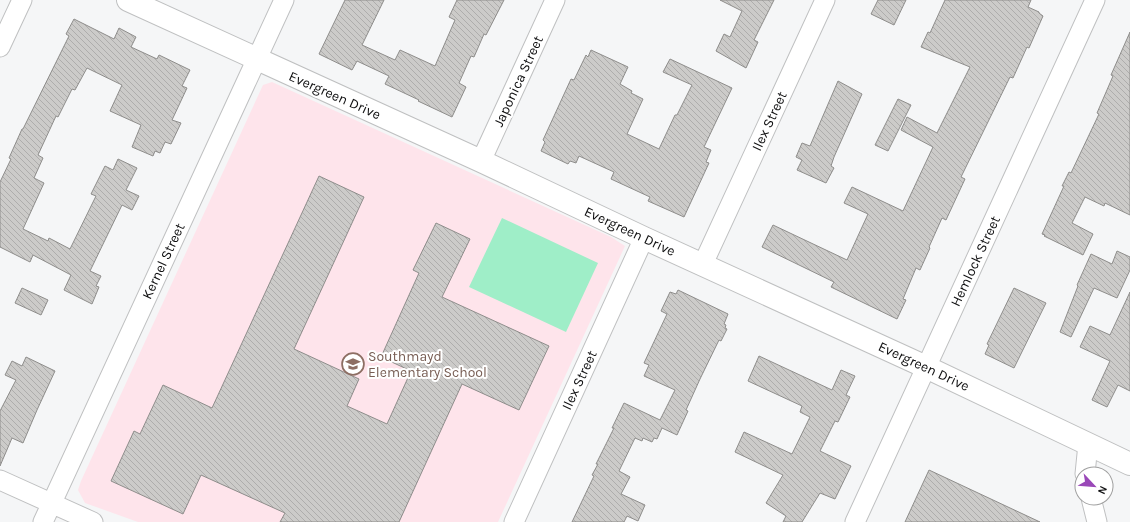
<svg xmlns="http://www.w3.org/2000/svg" width="1130" height="522" font-family="Karla,sans-serif">
  <defs>
    <pattern id="building-back-hatch" width="6" height="6" patternUnits="userSpaceOnUse"><rect width="6" height="6" fill="#cccbc9"/><path d="M-1 5l2 2M0 0l6 6M5-1l2 2" fill="none" stroke="#aeadac"/></pattern>
  </defs>
  <rect width="100%" height="100%" fill="#f5f6f7"/>
  <path fill="#fee4eb" d="M272 82 611 237 625 246 498 522H138L85 503 78 490 81 481 263 85Z"/>
  <path fill="#9feec8" d="M502 218 598 263 566 332 469 287Z"/>
  <path fill="url(#building-back-hatch)" stroke="#8e8d8b" d="M345 0H384L362 45 395 60 400 50 435 66 455 20 449 17 457 0H504L486 35 484 34 474 57 471 56 459 83 466 87 452 117 418 101 419 100 385 84 389 76 357 61 352 70 319 54Z
    M720 0H774L754 40 758 42 746 68 716 51 724 34 730 37 742 11Z
    M878 0H906L894 25 871 14Z
    M945 0H1031L1028 7 1039 12V13L1043 16 1029 48 1027 47 1013 78 1010 77 961 177 965 179 946 220 942 218 929 247 930 248 920 270 916 268 903 299 906 300 897 319 831 287 834 282 762 247 773 225 847 260 868 214 844 203 852 187 903 211 933 147 901 130 907 117 937 133 970 67 921 47 928 32 930 33Z
    M74 19 114 39 119 28 136 37 131 47 157 59 159 55 190 70 182 86 187 88 172 120 181 123 171 144 165 142 160 153 155 151 153 156 132 147 141 125 110 111 122 85 87 68 75 90 72 89 58 117 56 116 38 155 43 158 34 178 44 183 23 229 48 241 49 238 70 249 96 196 91 194 105 166 113 170 118 159 137 168 126 190 139 196 132 210 122 205 90 271 101 276 96 286 99 287 92 304 64 290 71 275 33 255 30 262 0 247V182L11 159 9 158 22 129H23L69 36 66 34Z
    M1130 32V215L1105 203 1104 206 1085 197 1072 223 1093 234 1083 255 1044 236 1045 235 1042 234 1064 186H1062L1069 172 1071 173 1099 114 1097 113 1113 76 1111 75Z
    M591 50 628 67 620 84 632 91 631 93 643 99 627 134 659 149 675 115H677L692 85 663 72 670 59 732 88 704 147 711 150 706 162 709 163 684 217 648 201 650 197 611 179 614 172 579 156 576 163 570 161 568 164 541 151 545 142 543 140 571 79 574 80 586 55 588 57Z
    M838 81 862 94 834 157 831 166 834 168 826 183 797 170 802 160 796 157 802 143 810 146Z
    M898 99 911 105 888 151 875 145Z
    M319 176 364 197 294 349 359 379 347 406 387 424 411 371 381 357 419 273 413 270 436 223 470 239 442 297 549 346 519 410 462 384 399 522H280L285 513 201 475 183 514 111 481 134 431 140 434 163 385 212 408Z
    M1117 251 1130 257V270L1117 298 1094 288 1071 337 1060 332 1078 286 1077 285 1091 254 1112 264Z
    M22 288 48 300 41 315 15 303Z
    M1014 288 1046 303 1014 368 985 354 989 345 987 344Z
    M678 290 728 314 724 324 726 325 725 328 727 329 721 341 719 340 700 379 686 410 688 411 677 435 662 428 657 439 654 438 652 442 643 438 642 441 635 438 619 471 630 477 621 494 645 505 638 521 627 516 624 522H572L594 476 592 475 598 464H596L614 428H612L624 403 660 420 675 390 644 376 649 365 644 363 667 314 661 311 670 292 676 294Z
    M1130 292V391L1118 385 1107 407 1092 400 1110 361 1080 347 1090 326 1110 335Z
    M759 356 832 390 841 370 855 376 846 395 850 397 838 422 835 421 820 451 851 466 835 499 820 493 802 522H783L786 516 766 503 783 475 735 452 744 432 792 454 810 417 800 412 802 406 748 381Z
    M26 357 55 371 37 410 23 443 12 438 0 466V411L16 380 5 375 12 361 22 366Z
    M929 470 1040 522H905Z"/>
  <g fill="none" stroke-linecap="round" stroke-linejoin="round">
    <g stroke="#bfc0c1" stroke-width="21">
      <path id="street" d="M0 47 22 0
        M481 161 555 0
        M703 264 825 0
        M1085 474 1088 444
        M0 480 93 522
        M1091 498 1097 522
        M43 522 284 0
        M514 522 644 238
        M855 522 1095 0"/>
    </g>
    <g stroke="#bfc0c1" stroke-width="24">
      <path id="secondary" d="M128 0 481 161 644 238 926 367 1130 464"/>
    </g>
    <use href="#street" stroke="#fff" stroke-width="19"/>
    <use href="#secondary" stroke="#fff" stroke-width="22"/>
  </g>
  <defs>
    <g id="school-ring" transform="scale(1.15)"><circle r="9.5" fill="#fff" stroke="#8d6e63" stroke-width="1.5"/><path d="M0-5L7-2L0 1L-7-2ZM-4 1L0 2.5L4 1V4Q0 6-4 4Z" fill="#8d6e63"/></g>
  </defs>
  <g fill-rule="evenodd">
    <use href="#school-ring" x="353" y="364"/>
  </g>
  <g text-anchor="middle" stroke-width="4" stroke-linejoin="round" paint-order="stroke">
    <g font-size="14" fill="#0f0f10" stroke="#fff">
      <text transform="translate(518 81) rotate(-65)" y="5">Japonica Street</text>
      <text transform="translate(335 95) rotate(24)" y="5">Evergreen Drive</text>
      <text transform="translate(769 121) rotate(-65)" y="5">Ilex Street</text>
      <text transform="translate(630 231) rotate(25)" y="5">Evergreen Drive</text>
      <text transform="translate(163 261) rotate(-65)" y="5">Kernel Street</text>
      <text transform="translate(975 261) rotate(-65)" y="5">Hemlock Street</text>
      <text transform="translate(924 366) rotate(25)" y="5">Evergreen Drive</text>
      <text transform="translate(579 380) rotate(-65)" y="5">Ilex Street</text>
    </g>
    <g font-size="14" fill="#785e54" stroke="#fff" text-anchor="start">
      <text x="368" y="361">Southmayd<tspan x="368" dy="16">Elementary School</tspan></text>
    </g>
  </g>
  <g transform="translate(1094 486) rotate(116)"><circle r="19" fill="#ffffff" stroke="#9f9f9f"/>
  <path d="M0-3L7 15L0 10L-7 15Z" fill="#9a48b8"/>
  <text y="-6" font-size="11" font-weight="bold" text-anchor="middle" fill="#0f0f10">N</text>
  </g>
</svg>
